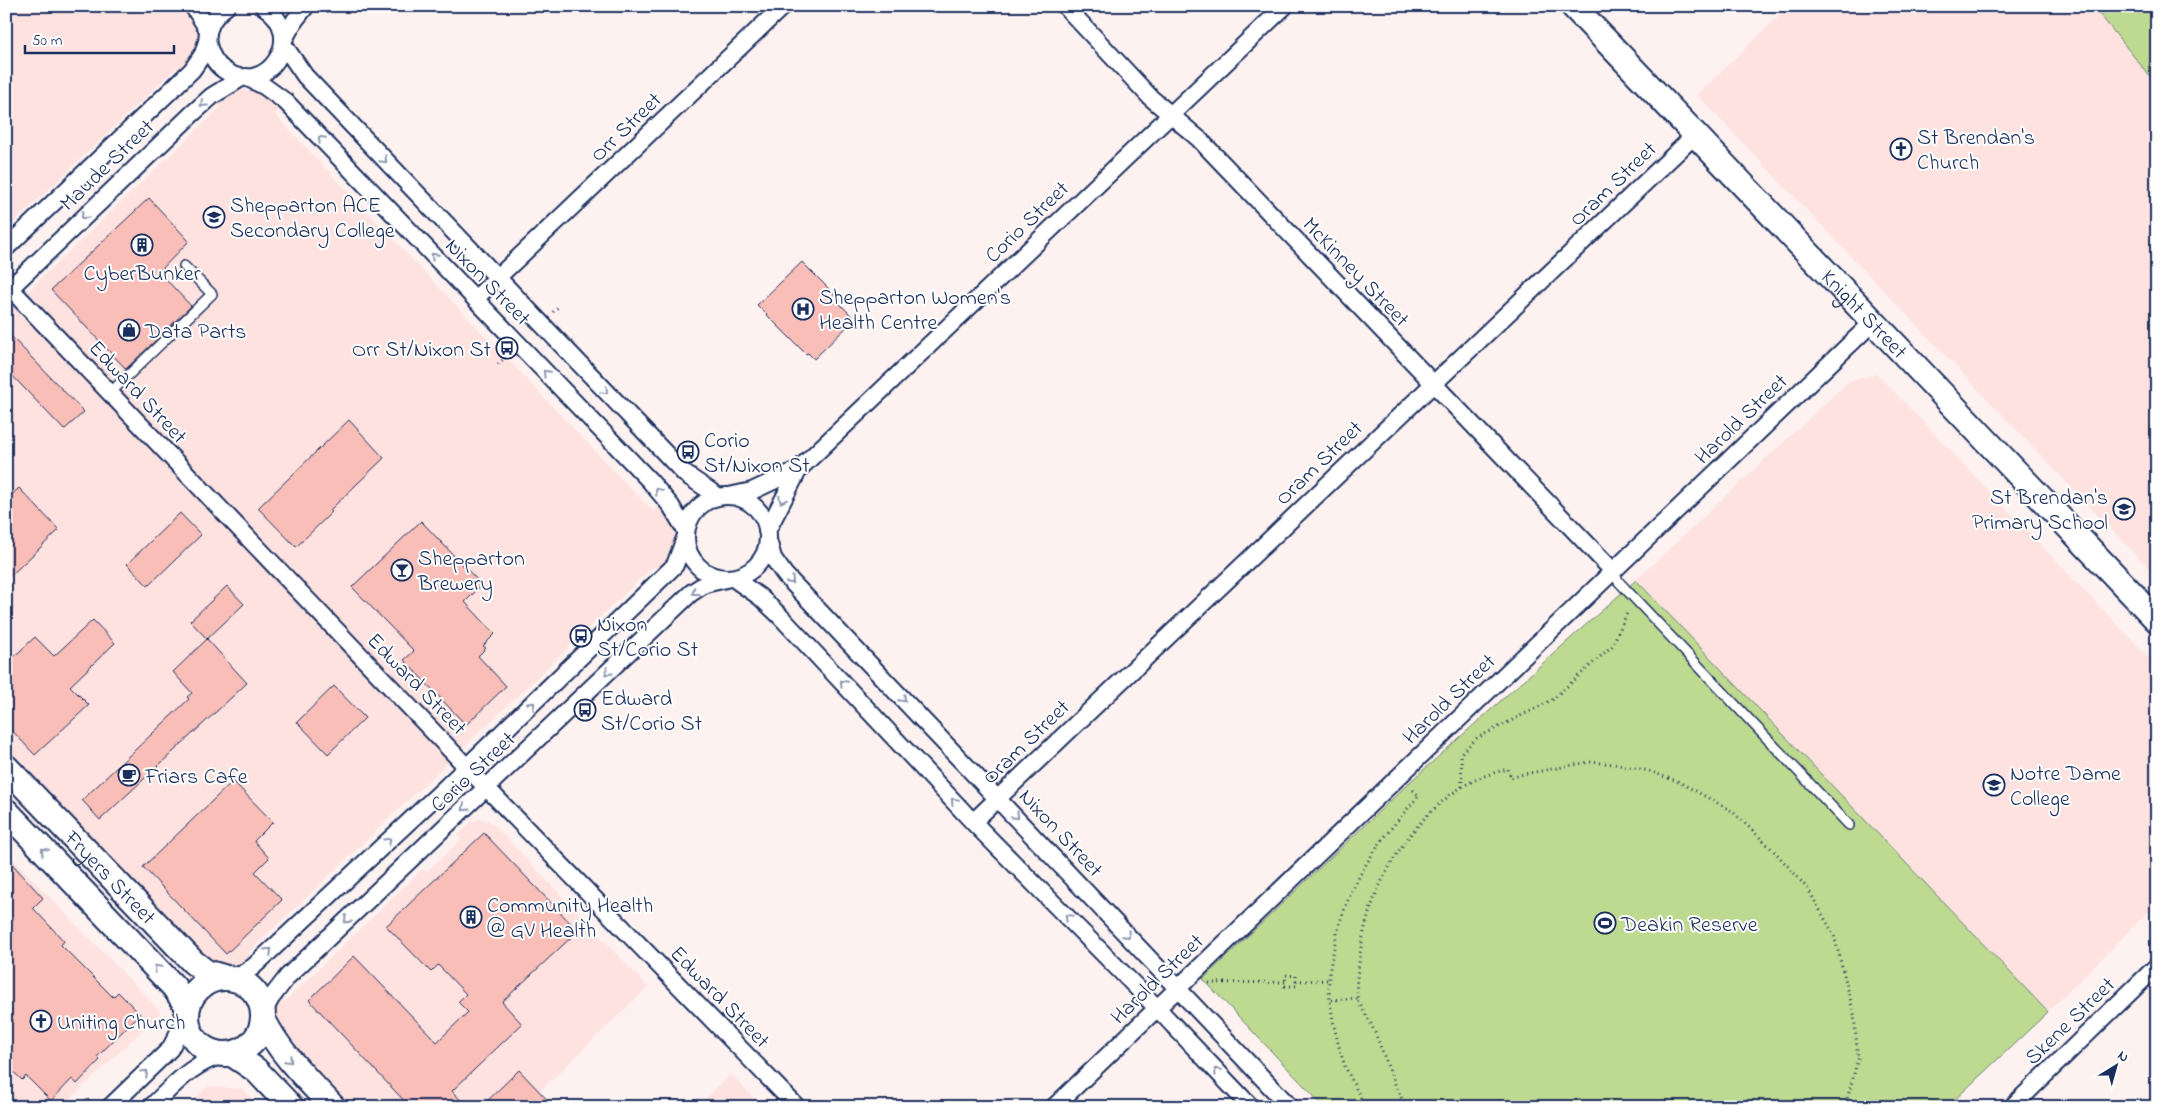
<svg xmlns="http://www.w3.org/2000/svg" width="2163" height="1113" font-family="'Indie Flower',sans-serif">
  <rect width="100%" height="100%" fill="#fef2f1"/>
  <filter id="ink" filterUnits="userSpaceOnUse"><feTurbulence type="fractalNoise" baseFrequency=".02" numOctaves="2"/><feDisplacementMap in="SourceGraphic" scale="10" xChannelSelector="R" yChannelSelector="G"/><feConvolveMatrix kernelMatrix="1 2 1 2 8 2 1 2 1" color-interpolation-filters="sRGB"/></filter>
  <g filter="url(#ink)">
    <path fill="#fde2e0" d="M6 6H175L177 8 182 6 193 18 199 30 200 41 197 55 180 72 176 68 6 230Z
      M1789 6H2157V577L1697 95Z
      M244 90 260 93 268 99 279 110 275 115 632 490 654 512 659 507 669 520 675 538 668 561 660 569 653 567 639 580 251 950 249 952 251 958 237 969 223 970 178 939 183 933 6 748V312L220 108 218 104 228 94Z
      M1877 374 2157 666V903L2048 1012 1636 580 1849 381Z
      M480 819 487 820 496 827 648 987 540 1091 555 1107H348L291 1047 272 1016 276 1003 279 998 285 1001 423 869 426 872 461 840 458 836 471 822Z
      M6 852 161 1012 62 1107H6Z
      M731 1074 762 1107H697L722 1083Z
      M208 1086 243 1089 259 1107H186Z"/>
    <path fill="#bed990" stroke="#6c8477" d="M2086 6H2157V85L2101 16Z
      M1636 580 2048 1012 1947 1107H1324L1203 979 1411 781Z"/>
    <path fill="#fabeb8" stroke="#1b2f5e" d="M149 198 189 241 159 272 191 306 126 369 51 290Z
      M802 262 841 301 839 303 855 319 814 359 808 353 806 354 757 305Z
      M6 331 84 412 64 430 6 369Z
      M349 420 384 458 330 510 332 512 296 547 258 508Z
      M19 488 59 530 6 580V500Z
      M180 513 201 535 148 586 127 564Z
      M421 521 482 585 465 602 495 634 483 646 486 648 478 656 506 686 466 725 404 660 414 651 352 587Z
      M227 586 244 604 207 639 247 683 100 820 82 800 189 699 187 697 192 693 173 672 207 639 190 621Z
      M93 620 115 643 70 686 89 705 35 755 6 724V664L35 637 54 656Z
      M334 686 365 718 328 754 297 722Z
      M233 781 273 822 254 841 269 858 255 872 282 900 226 954 143 867Z
      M484 833 578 931 502 1002 522 1024 452 1091 467 1107H410L309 1000 354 956 437 1042 468 1012 458 1002 466 994 438 965 431 972 386 926Z
      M6 857 43 898 33 908 64 941 61 945 113 997 118 992 140 1014 97 1057 100 1060 77 1084 72 1079 51 1101 26 1076 22 1080 6 1065Z
      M519 1070 554 1107H481Z"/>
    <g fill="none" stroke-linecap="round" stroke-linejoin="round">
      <g stroke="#1b2f5e" stroke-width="12">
        <path id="lane" d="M110 393 212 294 184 266
          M1613 571 1619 582 1849 825"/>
      </g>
      <g stroke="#1b2f5e" stroke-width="20">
        <path id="street" d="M193 6 208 30
          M227 6C214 15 205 29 208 45 211 56 215 64 224 70 265 100 310 35 263 6
          M1065 6 1151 98 1199 139 1613 571
          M283 41 295 20 306 6
          M283 44 305 76 685 474 719 497
          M246 77 264 86 286 102 650 481 671 506 686 531
          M6 248 192 70 203 54 207 41
          M6 284 504 806 797 1107
          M6 292 192 114 212 96 243 77
          M475 299 783 6
          M729 496 752 491 799 469
          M686 537a41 41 0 1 1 82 0a41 41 0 1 1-82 0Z
          M767 531 799 469 1285 6
          M768 540 773 558 785 575 1290 1107
          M733 578 760 597 779 615 973 822 1157 1008 1251 1107
          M973 822 1695 135
          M230 978 242 974 253 967 445 788 670 570 675 565 685 538
          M263 1013 271 998 288 976 691 593 705 584 726 579
          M110 1107 170 1049 186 1018
          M151 1107C174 1085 193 1062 224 1055
          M1054 1107 1873 322
          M2012 1107 2157 966"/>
      </g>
      <g stroke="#1b2f5e" stroke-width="28">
        <g id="secondary">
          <path id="s1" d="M1573 6 2157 620"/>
          <path id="s2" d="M6 767 193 962 206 972 223 977"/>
          <path d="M6 811 174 987 187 1006"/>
          <circle cx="225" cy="1016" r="38"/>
          <path d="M263 1019C280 1054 307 1079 333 1107"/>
          <path d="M232 1054 256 1070 291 1107"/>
        </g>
      </g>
      <path stroke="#1b2f5e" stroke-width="3" stroke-dasharray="1 4" stroke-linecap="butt" d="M553 312 560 305
        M498 364 507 356
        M1462 787 1461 753 1477 738 1552 700 1612 646 1628 611
        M1296 981 1329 980
        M1209 983 1285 982V986H1296V976L1286 975 1285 982
        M1331 1000 1358 998
        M1365 1107C1359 1093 1351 1080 1345 1066 1337 1044 1328 1003 1329 980 1329 972 1331 962 1333 954 1343 890 1376 843 1419 796L1412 789
        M1406 1107C1392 1081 1384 1053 1372 1026 1368 1017 1361 1009 1358 999 1354 986 1359 967 1360 954 1368 890 1407 822 1462 787 1476 778 1492 773 1508 769L1511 778 1524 774 1590 762 1614 764 1649 771 1679 782 1732 811 1775 852 1808 889 1834 935 1854 1014 1858 1059 1845 1107"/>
      <use href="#lane" stroke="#fff" stroke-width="9"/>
      <use href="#street" stroke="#fff" stroke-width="16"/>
      <use href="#secondary" stroke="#fff" stroke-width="24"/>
    </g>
    <defs><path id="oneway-chevron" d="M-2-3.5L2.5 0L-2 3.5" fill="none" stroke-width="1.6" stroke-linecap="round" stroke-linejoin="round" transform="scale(1.25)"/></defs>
    <g stroke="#8d97ae">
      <use href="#oneway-chevron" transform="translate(203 104) rotate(138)"/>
      <use href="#oneway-chevron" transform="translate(321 139) rotate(-134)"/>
      <use href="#oneway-chevron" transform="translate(384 160) rotate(46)"/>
      <use href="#oneway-chevron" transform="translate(84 216) rotate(136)"/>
      <use href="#oneway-chevron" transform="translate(434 256) rotate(-134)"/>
      <use href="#oneway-chevron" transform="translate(546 373) rotate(-134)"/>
      <use href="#oneway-chevron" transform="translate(605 391) rotate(46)"/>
      <use href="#oneway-chevron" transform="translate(658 491) rotate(-130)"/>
      <use href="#oneway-chevron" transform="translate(782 500) rotate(116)"/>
      <use href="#oneway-chevron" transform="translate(791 581) rotate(47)"/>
      <use href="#oneway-chevron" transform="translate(695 592) rotate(143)"/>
      <use href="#oneway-chevron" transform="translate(608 672) rotate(136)"/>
      <use href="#oneway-chevron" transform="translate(843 683) rotate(-133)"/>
      <use href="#oneway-chevron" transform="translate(903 699) rotate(46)"/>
      <use href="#oneway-chevron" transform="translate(532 705) rotate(-44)"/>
      <use href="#oneway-chevron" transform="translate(954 801) rotate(-133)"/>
      <use href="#oneway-chevron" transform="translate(465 808) rotate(137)"/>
      <use href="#oneway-chevron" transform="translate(1016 816) rotate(47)"/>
      <use href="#oneway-chevron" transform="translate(388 841) rotate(-43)"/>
      <use href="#oneway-chevron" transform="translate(44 851) rotate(-134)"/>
      <use href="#oneway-chevron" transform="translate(1068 917) rotate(-135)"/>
      <use href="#oneway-chevron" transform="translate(347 920) rotate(136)"/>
      <use href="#oneway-chevron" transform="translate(1127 935) rotate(47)"/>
      <use href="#oneway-chevron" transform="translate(269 951) rotate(-44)"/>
      <use href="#oneway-chevron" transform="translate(157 968) rotate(-134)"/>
      <use href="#oneway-chevron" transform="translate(289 1060) rotate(46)"/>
      <use href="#oneway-chevron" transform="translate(1217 1071) rotate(-134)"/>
      <use href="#oneway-chevron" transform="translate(145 1073) rotate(-44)"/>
    </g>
  </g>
  <defs>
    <g id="church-ring" transform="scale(1.125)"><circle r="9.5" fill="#fff" stroke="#1b2f5e" stroke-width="1.5"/><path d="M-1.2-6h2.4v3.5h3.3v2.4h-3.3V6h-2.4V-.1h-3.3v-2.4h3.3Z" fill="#1b2f5e"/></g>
    <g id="school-ring" transform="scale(1.125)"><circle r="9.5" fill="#fff" stroke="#1b2f5e" stroke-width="1.5"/><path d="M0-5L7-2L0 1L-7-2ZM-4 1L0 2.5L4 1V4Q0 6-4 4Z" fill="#1b2f5e"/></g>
    <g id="building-ring" transform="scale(1.125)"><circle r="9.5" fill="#fff" stroke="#1b2f5e" stroke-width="1.5"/><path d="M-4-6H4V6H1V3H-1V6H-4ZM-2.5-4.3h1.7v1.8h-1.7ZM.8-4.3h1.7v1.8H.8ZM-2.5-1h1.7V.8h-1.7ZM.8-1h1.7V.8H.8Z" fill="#1b2f5e"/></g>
    <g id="hospital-ring" transform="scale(1.125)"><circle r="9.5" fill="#fff" stroke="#1b2f5e" stroke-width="1.5"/><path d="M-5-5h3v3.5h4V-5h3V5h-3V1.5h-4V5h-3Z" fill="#1b2f5e"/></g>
    <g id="shop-ring" transform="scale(1.125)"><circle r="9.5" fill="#fff" stroke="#1b2f5e" stroke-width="1.5"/><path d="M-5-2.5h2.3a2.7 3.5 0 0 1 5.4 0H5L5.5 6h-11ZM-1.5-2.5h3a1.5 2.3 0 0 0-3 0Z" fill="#1b2f5e"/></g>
    <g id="bus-ring" transform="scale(1.125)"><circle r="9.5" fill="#fff" stroke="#1b2f5e" stroke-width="1.5"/><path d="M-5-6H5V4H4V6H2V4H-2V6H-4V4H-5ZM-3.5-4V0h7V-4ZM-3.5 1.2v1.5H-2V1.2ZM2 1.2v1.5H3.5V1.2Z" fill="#1b2f5e"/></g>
    <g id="bar-ring" transform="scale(1.125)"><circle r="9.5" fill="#fff" stroke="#1b2f5e" stroke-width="1.5"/><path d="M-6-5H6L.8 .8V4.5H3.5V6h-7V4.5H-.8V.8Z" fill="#1b2f5e"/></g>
    <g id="cafe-ring" transform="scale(1.125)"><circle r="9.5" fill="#fff" stroke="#1b2f5e" stroke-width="1.5"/><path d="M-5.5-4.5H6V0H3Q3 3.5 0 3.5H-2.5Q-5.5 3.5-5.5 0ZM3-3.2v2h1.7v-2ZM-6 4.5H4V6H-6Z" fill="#1b2f5e"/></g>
    <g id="stadium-ring" transform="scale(1.125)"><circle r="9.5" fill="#fff" stroke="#1b2f5e" stroke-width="1.5"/><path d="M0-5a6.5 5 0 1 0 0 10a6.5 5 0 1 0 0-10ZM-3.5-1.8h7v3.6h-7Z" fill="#1b2f5e"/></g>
  </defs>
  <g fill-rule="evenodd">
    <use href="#church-ring" x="1901" y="149"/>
    <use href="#school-ring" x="214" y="217"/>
    <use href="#building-ring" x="142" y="245"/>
    <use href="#hospital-ring" x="803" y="309"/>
    <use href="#shop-ring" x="129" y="330"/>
    <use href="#bus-ring" x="507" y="348"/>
    <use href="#bus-ring" x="688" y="452"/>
    <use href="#school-ring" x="2124" y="509"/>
    <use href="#bar-ring" x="402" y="570"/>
    <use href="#bus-ring" x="581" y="636"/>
    <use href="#bus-ring" x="585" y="710"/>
    <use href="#cafe-ring" x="129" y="775"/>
    <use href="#school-ring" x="1994" y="785"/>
    <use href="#building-ring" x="471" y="917"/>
    <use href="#stadium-ring" x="1605" y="923"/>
    <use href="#church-ring" x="41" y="1021"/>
  </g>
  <g text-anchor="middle" stroke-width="4" stroke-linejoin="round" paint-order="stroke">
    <g font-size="22" fill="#1b2f5e" stroke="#fff">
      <text transform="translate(625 126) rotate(-44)" y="8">Orr Street</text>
      <text transform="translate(106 164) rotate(-44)" y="8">Maude Street</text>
      <text transform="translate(1612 183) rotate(-44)" y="8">Oram Street</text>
      <text transform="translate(1026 221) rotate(-44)" y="8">Corio Street</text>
      <text transform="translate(1357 271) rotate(46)" y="8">McKinney Street</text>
      <text transform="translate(489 281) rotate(46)" y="8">Nixon Street</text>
      <text dy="8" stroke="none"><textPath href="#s1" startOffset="424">Knight Street</textPath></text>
      <text transform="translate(139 391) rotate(47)" y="8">Edward Street</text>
      <text transform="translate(1740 418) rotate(-44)" y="8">Harold Street</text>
      <text transform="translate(1318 462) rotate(-44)" y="8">Oram Street</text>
      <text transform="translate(418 683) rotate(46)" y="8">Edward Street</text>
      <text transform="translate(1448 698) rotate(-44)" y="8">Harold Street</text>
      <text transform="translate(1025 741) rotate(-44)" y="8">Oram Street</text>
      <text transform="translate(472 771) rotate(-43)" y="8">Corio Street</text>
      <text transform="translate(1062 832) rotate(47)" y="8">Nixon Street</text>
      <text dy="8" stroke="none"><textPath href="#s2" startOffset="152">Fryers Street</textPath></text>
      <text transform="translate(1156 978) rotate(-44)" y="8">Harold Street</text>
      <text transform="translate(721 996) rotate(46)" y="8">Edward Street</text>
      <text transform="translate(2069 1020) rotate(-44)" y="8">Skene Street</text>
    </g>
    <g font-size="22" fill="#1b2f5e" stroke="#fff" text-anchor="start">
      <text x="1917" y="144">St Brendan's<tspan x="1917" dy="25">Church</tspan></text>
      <text x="230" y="212">Shepparton ACE<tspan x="230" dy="25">Secondary College</tspan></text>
      <text x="142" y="280" text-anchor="middle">CyberBunker</text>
      <text x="819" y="304">Shepparton Women's<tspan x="819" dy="25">Health Centre</tspan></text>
      <text x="145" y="338">Data Parts</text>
      <text x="491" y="356" text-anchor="end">Orr St/Nixon St</text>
      <text x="704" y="447">Corio<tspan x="704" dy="25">St/Nixon St</tspan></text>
      <text x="2108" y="504" text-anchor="end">St Brendan's<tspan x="2108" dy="25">Primary School</tspan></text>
      <text x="418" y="565">Shepparton<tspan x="418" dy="25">Brewery</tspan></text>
      <text x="597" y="631">Nixon<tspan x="597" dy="25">St/Corio St</tspan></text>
      <text x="601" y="705">Edward<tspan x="601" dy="25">St/Corio St</tspan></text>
      <text x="2010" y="780">Notre Dame<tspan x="2010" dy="25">College</tspan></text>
      <text x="145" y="783">Friars Cafe</text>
      <text x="487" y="912">Community Health<tspan x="487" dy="25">@ GV Health</tspan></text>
      <text x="1621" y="931">Deakin Reserve</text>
      <text x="57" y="1029">Uniting Church</text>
    </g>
  </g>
  <rect width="2163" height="1113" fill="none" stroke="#fff" stroke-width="25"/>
  <rect x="12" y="12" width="2138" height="1088" fill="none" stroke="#1b2f5e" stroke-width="2" filter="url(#ink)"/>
  <g transform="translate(2116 1066) rotate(37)" stroke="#ffffff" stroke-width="4" paint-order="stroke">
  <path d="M0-4L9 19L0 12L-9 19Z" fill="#1b2f5e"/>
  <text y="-8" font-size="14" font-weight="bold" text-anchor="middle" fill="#1b2f5e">N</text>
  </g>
  <path d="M25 45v8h149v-8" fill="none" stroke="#1b2f5e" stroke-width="2.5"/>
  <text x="32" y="45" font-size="15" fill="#1b2f5e" stroke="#ffffff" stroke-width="4" paint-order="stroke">50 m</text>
</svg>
